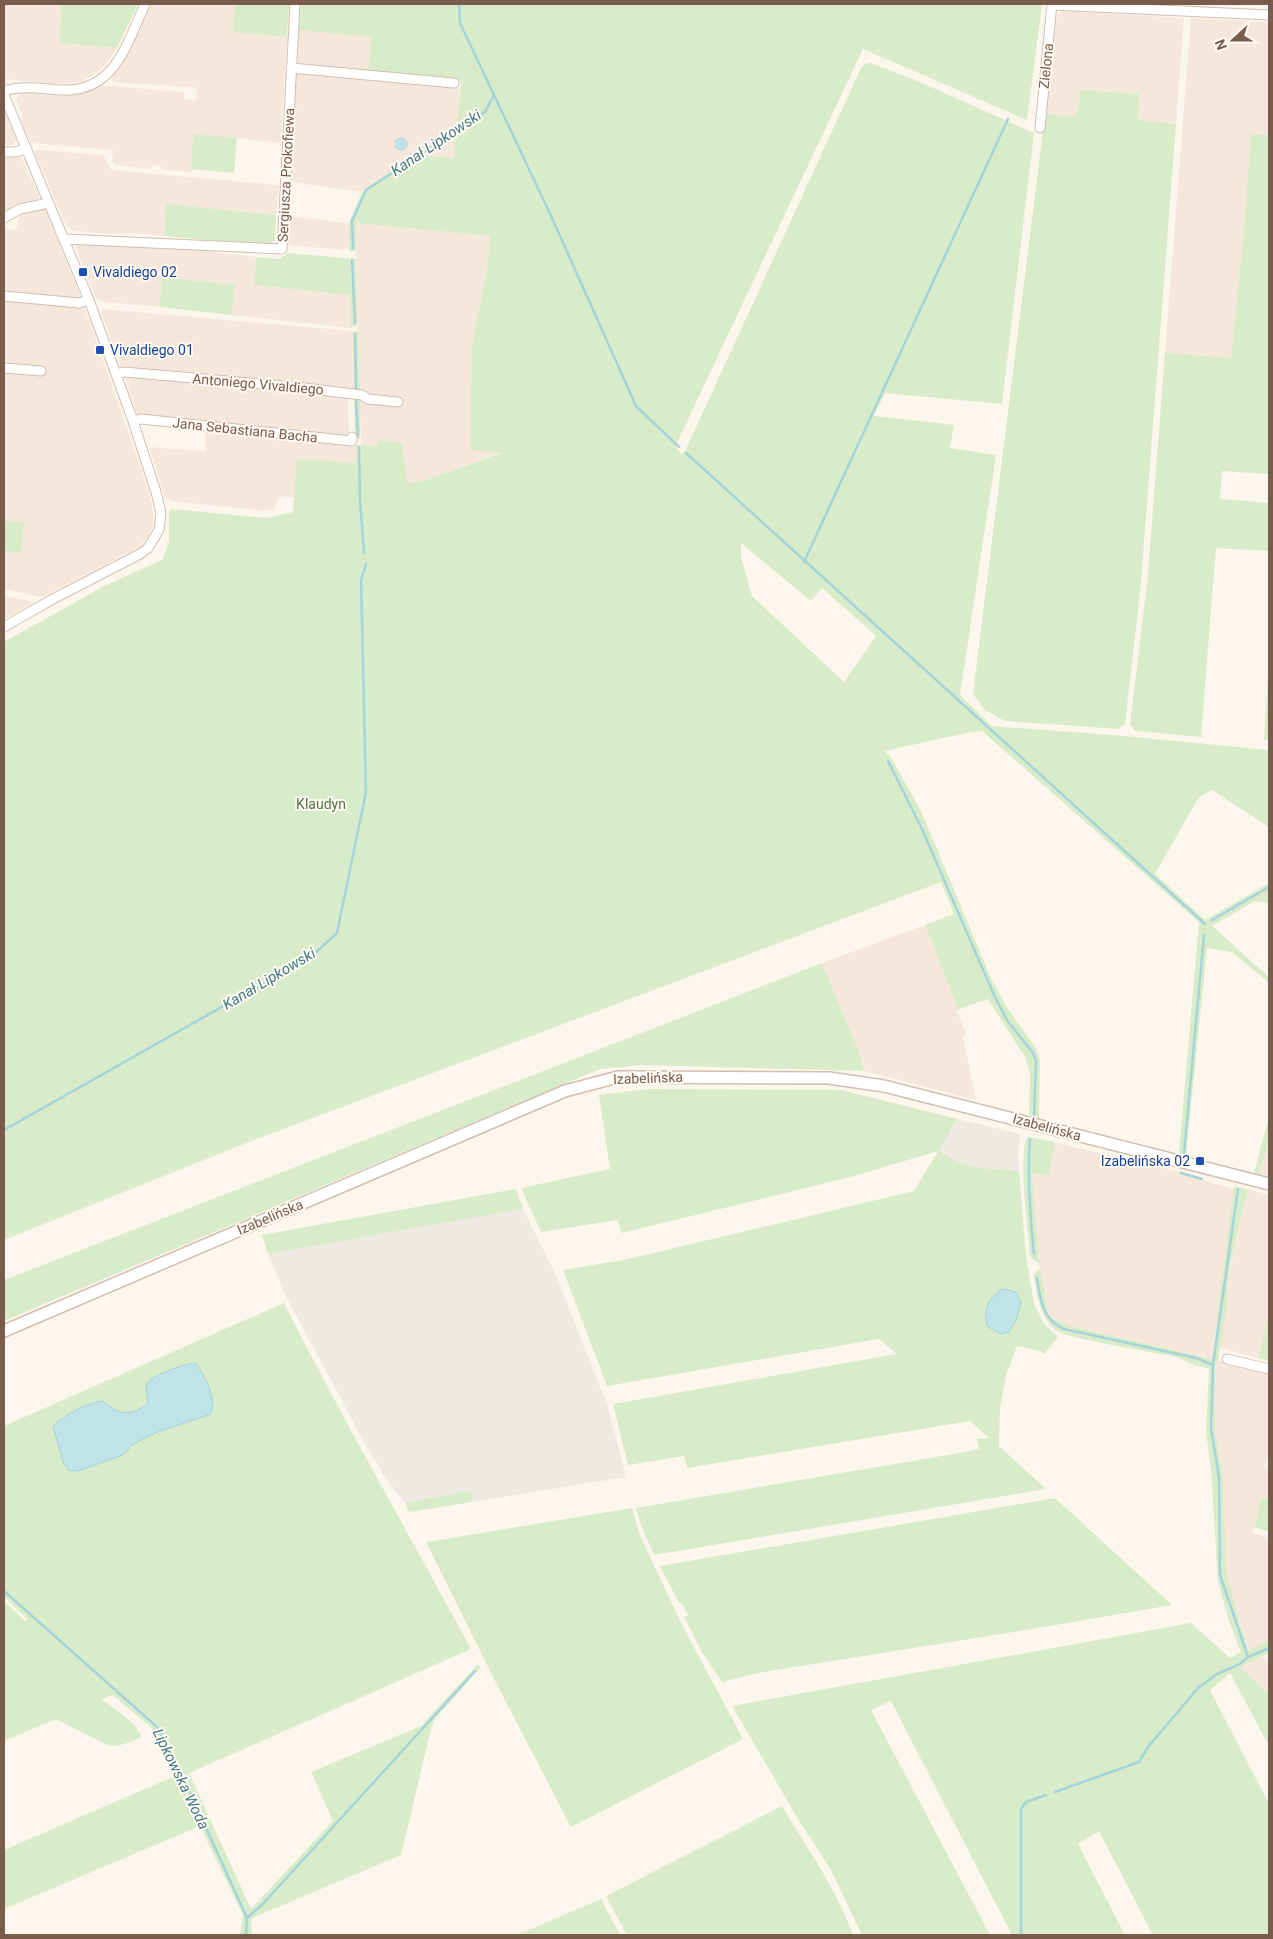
<svg xmlns="http://www.w3.org/2000/svg" width="1273" height="1939" font-family="Roboto,sans-serif">
  <rect width="100%" height="100%" fill="#fdf6ec"/>
  <path fill="#f5e8da" d="M4 4H62L59 43 117 48 105 65 94 75 82 81 58 84 4 79Z
    M151 4H235L232 32 287 37 281 143 194 134 191 172 162 170 160 166 152 165 151 169 115 165 112 161 113 151 110 150 31 143 19 117 23 116 16 99 21 92 59 96 77 94 98 85 184 92V99L196 100 197 88 114 82 110 76 124 59Z
    M1062 11 1184 18 1176 124 1138 120 1139 94 1081 90 1076 117 1045 114 1057 16Z
    M1191 18 1269 22V135L1251 134 1244 230 1231 359 1165 353Z
    M299 30 371 36 368 72 298 65Z
    M296 72 460 88 454 158 413 155 362 192 290 182Z
    M4 111 16 140 13 145 4 144Z
    M39 150 103 155 112 170 279 185 276 215 166 204 164 236 136 233 108 234 73 231 67 227 34 151Z
    M4 154 21 156 39 196 37 203 15 205 12 210 4 215Z
    M45 209 81 297 64 298 4 293V229L16 230 21 211Z
    M288 216 349 223V247L343 250 287 245Z
    M356 223 490 236 487 270 472 343 470 449 502 452 426 480 406 485 377 446 361 445 357 325Z
    M77 243 163 246 256 257 254 285 350 295 351 328 231 315 234 285 162 277 159 307 103 302 96 298 75 246Z
    M4 298 84 306 150 494 154 518 152 529 148 537 139 547 42 597 4 589V551L21 553 24 522 4 520Z
    M104 309 353 331 354 391 122 369 101 312Z
    M124 375 348 396 349 438 138 417Z
    M205 428 357 445V463L297 460 295 498 280 496 274 509 265 511 171 501 165 497 149 447 205 451Z
    M4 595 30 601 32 604 4 619Z
    M925 925 957 1006V1010L966 1035 963 1037 976 1100 864 1071 858 1049 822 963Z
    M1040 1139 1180 1172V1174L1234 1189 1213 1359 1074 1327 1049 1317 1040 1275 1031 1161Z
    M1269 1141V1178L1259 1175Z
    M1248 1189 1269 1195V1314L1258 1358 1220 1348 1228 1301 1226 1299 1227 1286 1237 1236Z
    M1218 1360 1269 1373V1454L1265 1467 1269 1466V1499L1263 1497 1252 1533 1269 1538V1641L1250 1651 1238 1617 1225 1570 1223 1479 1215 1432V1367Z
    M1261 1657 1269 1661V1694L1239 1666Z"/>
  <path fill="#efe9e4" d="M957 1119 1020 1134 1018 1157 1019 1171 965 1166 947 1158 938 1150Z
    M523 1209 556 1275 608 1407 626 1477 472 1502 471 1490 405 1503 384 1476 363 1440 287 1298 268 1254Z"/>
  <path fill="#d8ecc9" fill-rule="evenodd" d="M62 4H138L117 48 59 43Z
    M235 4H289L287 37 232 32Z
    M301 4H1042L1027 120 863 49 675 447 682 454 686 449 861 68 865 64 871 63 922 83 1034 133 1002 404 885 393 874 416 954 425 950 448 996 455 960 695 992 726 1125 736 1269 750V827L1212 790 1199 797 1155 874 1205 920 1269 883V903L1255 901 1212 926 1269 977V983L1232 952 1207 948 1186 1155 1179 1153 1199 922 982 731 966 733 885 751 892 759 921 811 991 978 1006 1006 1035 1047 1040 1059 1039 1118 1029 1115 1030 1072 1025 1057 988 999 957 1010V1006L925 925 954 914 941 882 249 1142 4 1240V642L104 586 162 560 169 543V512L172 509 267 518 293 512 297 459 356 463 357 445 377 446 379 440 402 443 407 484 426 480 501 453 470 450 472 343 487 270 490 236 356 223V251H349V223L362 192 413 155 454 158 461 81 368 72 371 37 299 30ZM741 543 811 601 822 588 876 636 844 682 752 596 741 557Z
    M1081 90 1139 94 1138 120 1176 124 1141 583 1125 724 1118 729 1005 721 985 710 973 694 1045 114 1076 117Z
    M193 134 237 138 234 173 191 169Z
    M1251 134 1269 135V474L1222 471 1220 499 1269 503V551L1216 548 1201 737 1135 731 1130 724 1147 584 1165 353 1231 358 1244 230Z
    M166 204 276 215 275 240 268 246 164 236Z
    M288 253 356 259 357 325 351 328 350 295 254 285 256 257 279 259Z
    M162 277 235 285 231 315 159 307Z
    M353 331 358 332 360 392 354 391Z
    M354 397 360 398V439L355 438Z
    M4 520 24 522 21 553 4 551Z
    M1269 659V740H1264Z
    M822 963 858 1049 864 1071 644 1065 600 1069 4 1321V1280Z
    M648 1089 841 1090 957 1119 939 1150C961 1170 991 1168 1019 1171L1026 1255 1034 1304 1044 1324 1058 1337 1044 1354 1040 1351 1017 1346 1006 1375 1000 1408 999 1446 1046 1489 654 1555 641 1525 636 1508 971 1451 979 1449 977 1439 989 1438 970 1421 687 1468 684 1456 628 1465 613 1404 897 1354 879 1339 607 1386 563 1270 628 1259 914 1191 938 1151 851 1177 622 1233 617 1220 541 1232 521 1188 610 1169 599 1095Z
    M1269 1117V1141L1259 1175 1254 1173Z
    M1027 1137 1055 1142 1049 1175 1032 1173 1039 1263 1033 1260 1030 1255C1028 1229 1018 1157 1027 1137Z
    M1234 1186 1248 1189C1244 1207 1222 1290 1228 1301L1218 1360 1215 1367V1432L1223 1479 1226 1570 1238 1617 1249 1650 1269 1641V1653L1240 1667 1269 1694V1746L1230 1673 1210 1690 1269 1804V1935H1153L1099 1831 1078 1844 1125 1935H1012L891 1701 871 1710 990 1935H862L831 1870 798 1819 732 1706 1191 1623 1230 1658 1241 1652 1229 1621 1218 1582 1211 1469 1206 1431 1209 1369 1194 1365 1177 1357C1158 1353 1064 1338 1055 1330 1040 1315 1037 1297 1034 1277V1274L1040 1269 1049 1317 1074 1327 1212 1359Z
    M516 1189 523 1209 268 1254 262 1235Z
    M284 1303C343 1420 409 1534 471 1649L189 1773 251 1909 333 1821 311 1772 421 1726 478 1664 480 1668 435 1719 432 1725 401 1855 252 1918 251 1935H240L243 1915 200 1826 4 1909V1850L177 1775 156 1732 113 1695 101 1699C112 1708 139 1723 141 1737 130 1742 122 1746 110 1746L56 1719 4 1741V1601L25 1621 28 1620 4 1597V1426Z
    M1269 1314V1361L1258 1358Z
    M472 1490V1502L409 1512 405 1503Z
    M1262 1497 1269 1499V1532L1254 1527Z
    M1055 1498 1172 1605 1044 1627 758 1673 722 1682 700 1649 684 1616 689 1617 682 1603H679L660 1566Z
    M632 1508 640 1535 680 1621 743 1739 571 1827 496 1683 426 1542Z
    M782 1806C807 1848 836 1888 853 1935H627L606 1896Z
    M601 1899 620 1935H517Z"/>
  <path fill="#bfe3e8" stroke="#a5d3da" d="M395 144a6 6 0 1 1 12 0a6 6 0 1 1-12 0Z
    M1002 1289 1016 1292 1021 1302 1017 1318 1009 1332 1001 1334 987 1326C983 1309 988 1299 1002 1289Z
    M196 1363C205 1378 217 1397 211 1414L155 1433 133 1444 123 1455 78 1471 68 1470 63 1462 53 1426C66 1414 86 1403 103 1401 120 1416 130 1416 148 1404L146 1384C154 1374 184 1364 196 1363Z"/>
  <g fill="none" stroke-linecap="round" stroke-linejoin="round">
    <path stroke="#a5d3da" stroke-width="2.5" d="M494 95 552 218 636 406 679 447
      M353 248 352 221 366 190 485 112 494 95 460 23 459 4
      M352 260 355 323
      M355 334 356 390
      M356 399 358 436
      M359 447 360 501 364 553
      M686 453 1205 924
      M804 562 1008 119
      M888 761 922 829 994 995 1007 1020 1033 1053 1036 1061 1034 1118
      M1212 920 1269 887
      M4 1130 312 956 337 933 366 792 361 580 366 564
      M1030 1139C1027 1178 1030 1216 1034 1254
      M1184 1153 1204 935
      M1181 1173 1202 1179
      M1238 1189 1213 1365 1211 1428 1219 1477 1220 1575 1248 1657
      M1037 1278C1040 1299 1042 1319 1064 1329L1196 1358 1213 1365
      M4 1591 157 1727 192 1797 247 1918 246 1935
      M1055 1792 1139 1762 1148 1747 1198 1688 1217 1674 1240 1664 1248 1657 1269 1648
      M247 1918 262 1905 475 1671
      M1021 1935V1809L1026 1802 1046 1795"/>
    <g stroke="#d1beb0" stroke-width="11">
      <path id="minor" d="M1052 5 1269 15
        M291 68 454 83
        M4 91C23 85 42 89 61 90 115 93 127 43 145 4
        M4 95 89 300 133 421 156 492 161 513 159 530 148 548 140 554 51 600 4 627
        M1040 128 1052 4
        M4 152H14L27 149
        M4 218 20 209 49 203
        M64 239 282 249 295 4
        M4 296 79 303 89 300
        M4 368 41 371
        M116 374 124 372 296 387 362 395 368 399 398 402
        M133 421 141 419 352 441V437
        M1227 1359 1269 1369"/>
    </g>
    <g stroke="#d1beb0" stroke-width="14">
      <path id="tertiary" d="M4 1331 565 1091 618 1077 829 1078 884 1086 1269 1184"/>
    </g>
    <use href="#minor" stroke="#fff" stroke-width="9"/>
    <use href="#tertiary" stroke="#fff" stroke-width="11"/>
  </g>
  <g fill="#1a4fb4" stroke="#fffaf3" stroke-width="2">
    <rect x="78" y="267" width="10" height="10" rx="2.5"/>
    <rect x="95" y="345" width="10" height="10" rx="2.5"/>
    <rect x="1195" y="1156" width="10" height="10" rx="2.5"/>
  </g>
  <g text-anchor="middle" stroke-width="4" stroke-linejoin="round" paint-order="stroke">
    <g font-size="14" fill="#7a5c4d" stroke="#fffaf3">
      <text transform="translate(1046 66) rotate(-84)" y="5">Zielona</text>
      <text transform="translate(286 175) rotate(-87)" y="5">Sergiusza Prokofiewa</text>
      <text transform="translate(258 384) rotate(5)" y="5">Antoniego Vivaldiego</text>
      <text transform="translate(245 430) rotate(6)" y="5">Jana Sebastiana Bacha</text>
      <text transform="translate(648 1078) rotate(-2)" y="5">Izabelińska</text>
      <text transform="translate(1047 1127) rotate(15)" y="5">Izabelińska</text>
      <text transform="translate(270 1217) rotate(-23)" y="5">Izabelińska</text>
    </g>
    <g font-size="14" fill="#164399" stroke="#fffaf3" text-anchor="start">
      <text x="93" y="277">Vivaldiego 02</text>
      <text x="110" y="355">Vivaldiego 01</text>
      <text x="1190" y="1166" text-anchor="end">Izabelińska 02</text>
    </g>
    <g font-size="14" fill="#537a41" stroke="#fffaf3">
      <text x="321" y="809">Klaudyn</text>
    </g>
    <g font-size="15" font-style="italic" fill="#437c86" stroke="#fffaf3">
      <text transform="translate(436 143) rotate(-34)" y="5">Kanał Lipkowski</text>
      <text transform="translate(269 979) rotate(-31)" y="5">Kanał Lipkowski</text>
      <text transform="translate(181 1779) rotate(64)" y="5">Lipkowska Woda</text>
    </g>
  </g>
  <rect width="1273" height="1939" fill="none" stroke="#7a5c4d" stroke-width="10"/>
  <g transform="translate(1233 40) rotate(249)" stroke="#fffaf3" stroke-width="4" paint-order="stroke">
  <path d="M0-4L9 19L0 12L-9 19Z" fill="#7a5c4d"/>
  <text y="-8" font-size="14" font-weight="bold" text-anchor="middle" fill="#7a5c4d">N</text>
  </g>
</svg>
